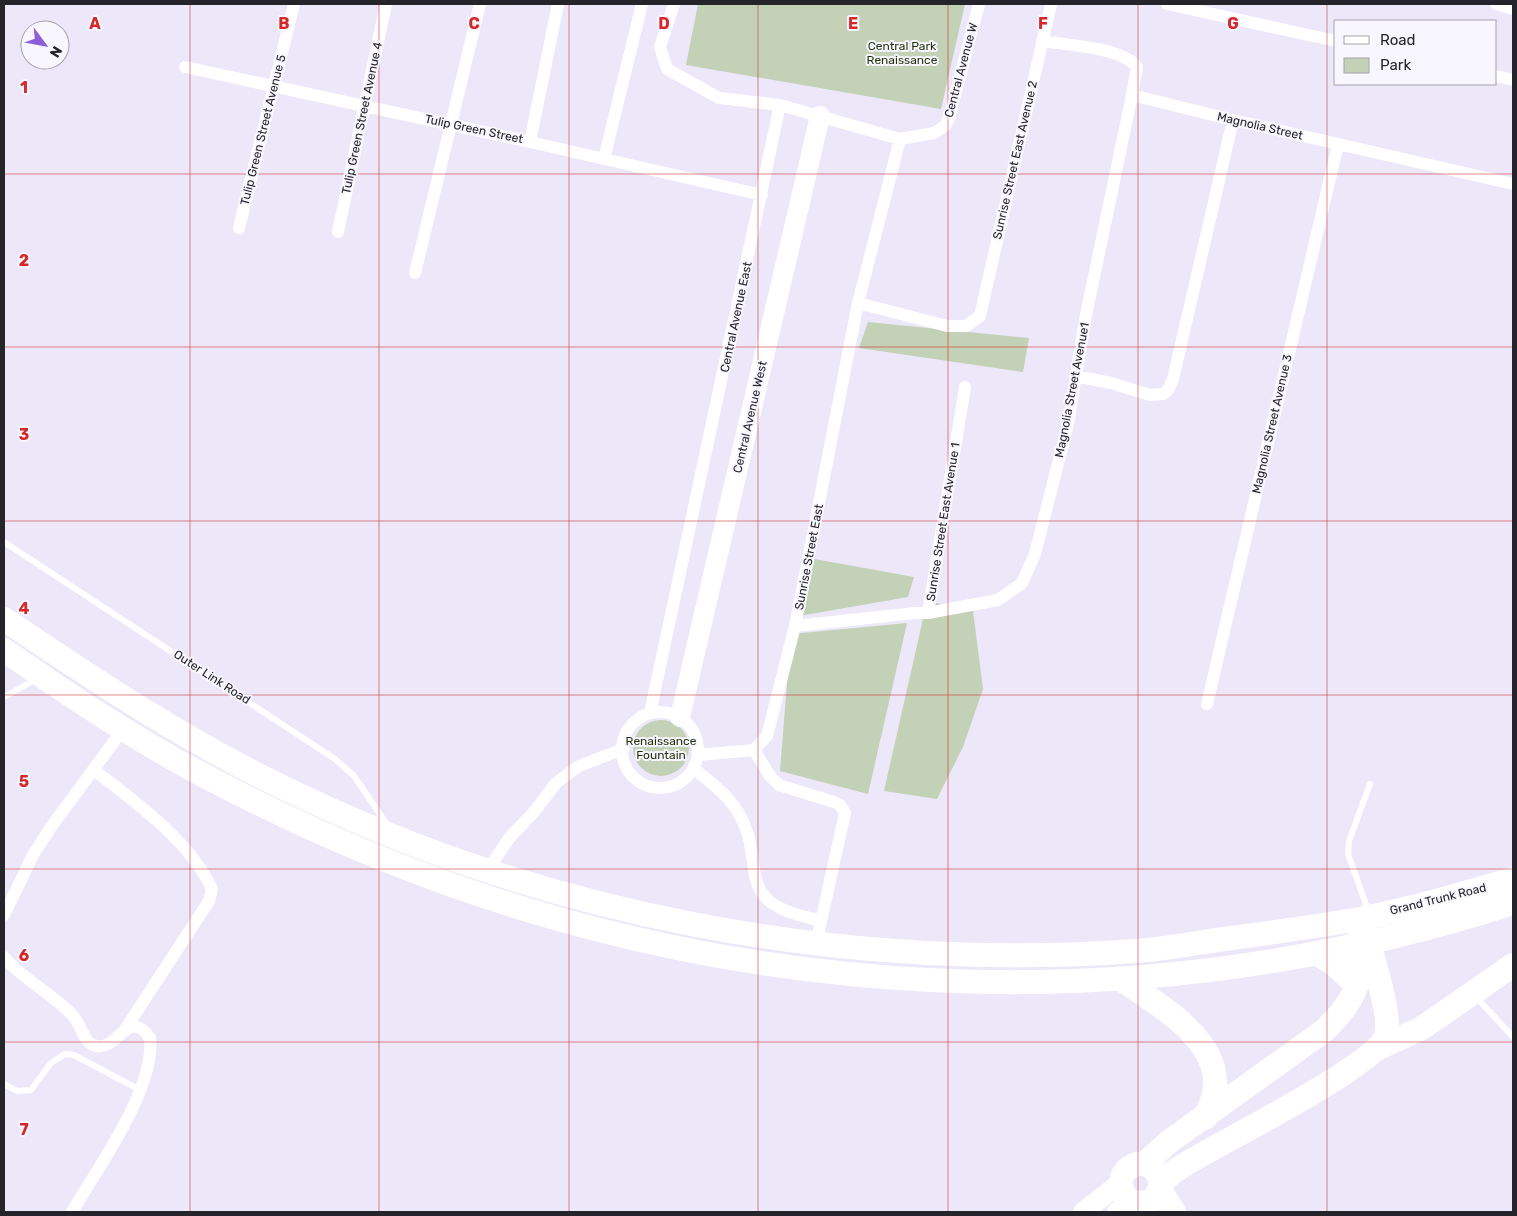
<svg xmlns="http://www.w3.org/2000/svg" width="1517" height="1216" font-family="Rubik,sans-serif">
  <rect width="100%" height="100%" fill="#ece7f9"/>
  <path fill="#c3d1b7" d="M698 4H965L941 109 686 65Z
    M868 322 1029 338 1023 372 859 348Z
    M809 558 914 577 908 597 799 616Z
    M927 601 973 611 983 689 963 747 937 799 884 791Z
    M907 623 868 794 780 771 791 634Z
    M633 748a28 28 0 1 1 56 0a28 28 0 1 1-56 0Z"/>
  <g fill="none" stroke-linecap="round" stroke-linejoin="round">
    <path stroke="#fff" stroke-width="6" d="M4 542 335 759 354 776 388 826
      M4 697 36 679
      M1369 913 1348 854 1349 841 1370 784
      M1475 996 1513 1037
      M4 1084 17 1091 31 1090 51 1063 65 1054 74 1055 140 1090"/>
    <path stroke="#fff" stroke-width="12" d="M1167 4 1336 41
      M1496 4 1513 9
      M1042 41C1066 45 1122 47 1137 67L1132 95 1233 120 1513 184
      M185 67 530 142 762 195
      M1496 76 1513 80
      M780 105 900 139 934 133 945 126 949 118 979 4
      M530 142 558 4
      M604 159 642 4
      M239 228 294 4
      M338 232 386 4
      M415 273 480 4
      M858 303 900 139
      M1075 376 1111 383 1150 395 1163 394 1168 390 1173 379 1233 120
      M928 613 998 600 1022 583 1035 554 1068 424 1086 315 1132 95
      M795 626 915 613H928L965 387
      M1207 704 1338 144
      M622 750a38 38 0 1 1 76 0a38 38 0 1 1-76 0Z
      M650 713 780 105 719 98 667 69 660 47 674 4
      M754 750 770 776 779 785 834 802 840 805 845 813 816 944
      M698 755 754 750 767 736 795 626 858 303 947 326H966L980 316 1051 4
      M694 769C718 788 737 801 747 832 755 853 750 880 765 897 779 912 803 916 821 921
      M94 770C135 802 189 840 212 889L209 901 126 1028
      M487 871 510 837 534 812 556 783 579 766 623 749
      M4 915 33 855 51 827 124 728
      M4 957C24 981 54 994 74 1017 82 1026 83 1043 96 1046 118 1051 128 1006 150 1038 156 1088 97 1169 72 1212"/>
    <path stroke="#fff" stroke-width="20" d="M680 717 820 116
      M1083 1212 1120 1183
      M1117 1212 1131 1202"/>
    <path stroke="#fff" stroke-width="24" d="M4 619C90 677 177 735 270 781 538 915 839 972 1137 951 1166 949 1195 943 1224 939 1269 933 1314 927 1359 919 1411 909 1462 894 1513 879
      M4 650C69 695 136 740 207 777 614 993 1073 1044 1513 903
      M1318 954 1335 965 1357 985
      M1122 980C1155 1002 1214 1036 1215 1081 1216 1094 1210 1106 1205 1118
      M1377 1049 1422 1028 1513 965
      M1144 1164 1170 1141 1325 1030C1353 1002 1365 983 1356 943
      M1161 1183C1150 1142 1100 1175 1131 1202L1147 1203C1161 1196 1156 1191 1162 1183 1169 1173 1185 1164 1196 1158 1230 1138 1371 1067 1385 1038 1394 1019 1370 950 1364 927
      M1160 1190 1174 1212"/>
  </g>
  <path fill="none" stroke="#d62828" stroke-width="1" stroke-opacity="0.55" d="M190 4V1212M379 4V1212M569 4V1212M758 4V1212M948 4V1212M1138 4V1212M1327 4V1212M4 174H1513M4 347H1513M4 521H1513M4 695H1513M4 869H1513M4 1042H1513"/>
  <g text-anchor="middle" stroke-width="4" stroke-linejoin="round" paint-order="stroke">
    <g font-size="12" fill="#1f3108" stroke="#f8f6fe">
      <text x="902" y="50">Central Park<tspan x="902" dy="14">Renaissance</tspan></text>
      <text x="661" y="745">Renaissance<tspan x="661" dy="14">Fountain</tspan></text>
    </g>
    <g font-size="12" fill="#25242a" stroke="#f8f6fe">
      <text transform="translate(961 70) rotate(-75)" y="4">Central Avenue W</text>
      <text transform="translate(362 118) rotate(-78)" y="4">Tulip Green Street Avenue 4</text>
      <text transform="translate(1260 126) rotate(13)" y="4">Magnolia Street</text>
      <text transform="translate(474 129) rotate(12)" y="4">Tulip Green Street</text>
      <text transform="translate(263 130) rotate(-76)" y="4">Tulip Green Street Avenue 5</text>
      <text transform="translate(1015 160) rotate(-77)" y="4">Sunrise Street East Avenue 2</text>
      <text transform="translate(736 317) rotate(-78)" y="4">Central Avenue East</text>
      <text transform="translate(1072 390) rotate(-79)" y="4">Magnolia Street Avenue1</text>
      <text transform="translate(750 417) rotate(-77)" y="4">Central Avenue West</text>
      <text transform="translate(1272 424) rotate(-77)" y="4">Magnolia Street Avenue 3</text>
      <text transform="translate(943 522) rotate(-81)" y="4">Sunrise Street East Avenue 1</text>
      <text transform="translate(809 557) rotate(-79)" y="4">Sunrise Street East</text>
      <text transform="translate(212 677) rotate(33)" y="4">Outer Link Road</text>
      <text transform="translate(1438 899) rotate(-14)" y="4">Grand Trunk Road</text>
    </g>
  </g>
  <g font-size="16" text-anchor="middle" font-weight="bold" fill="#d62828" stroke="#f8f6fe" stroke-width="4" stroke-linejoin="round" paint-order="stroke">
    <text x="95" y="29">A</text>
    <text x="284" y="29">B</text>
    <text x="474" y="29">C</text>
    <text x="664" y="29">D</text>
    <text x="853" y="29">E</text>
    <text x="1043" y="29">F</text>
    <text x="1233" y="29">G</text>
    <text x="24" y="93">1</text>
    <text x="24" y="266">2</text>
    <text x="24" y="440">3</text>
    <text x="24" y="614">4</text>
    <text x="24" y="787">5</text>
    <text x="24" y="961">6</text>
    <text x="24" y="1135">7</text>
  </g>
  <rect width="1517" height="1216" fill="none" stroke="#25242a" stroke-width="10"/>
  <rect x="1334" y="20" width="162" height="65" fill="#f8f6fe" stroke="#a4a2a9"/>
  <rect x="1344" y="36" width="25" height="8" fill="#ffffff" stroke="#a4a2a9"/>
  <text x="1380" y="45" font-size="15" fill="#25242a">Road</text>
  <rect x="1344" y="58" width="25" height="15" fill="#c3d1b7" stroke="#a4a2a9"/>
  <text x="1380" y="70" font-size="15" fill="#25242a">Park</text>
  <g transform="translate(45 45) rotate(122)"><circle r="24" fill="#f8f6fe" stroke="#a4a2a9"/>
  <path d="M0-4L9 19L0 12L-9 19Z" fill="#8c5fd9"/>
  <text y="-8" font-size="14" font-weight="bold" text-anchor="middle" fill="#25242a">N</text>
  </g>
</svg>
